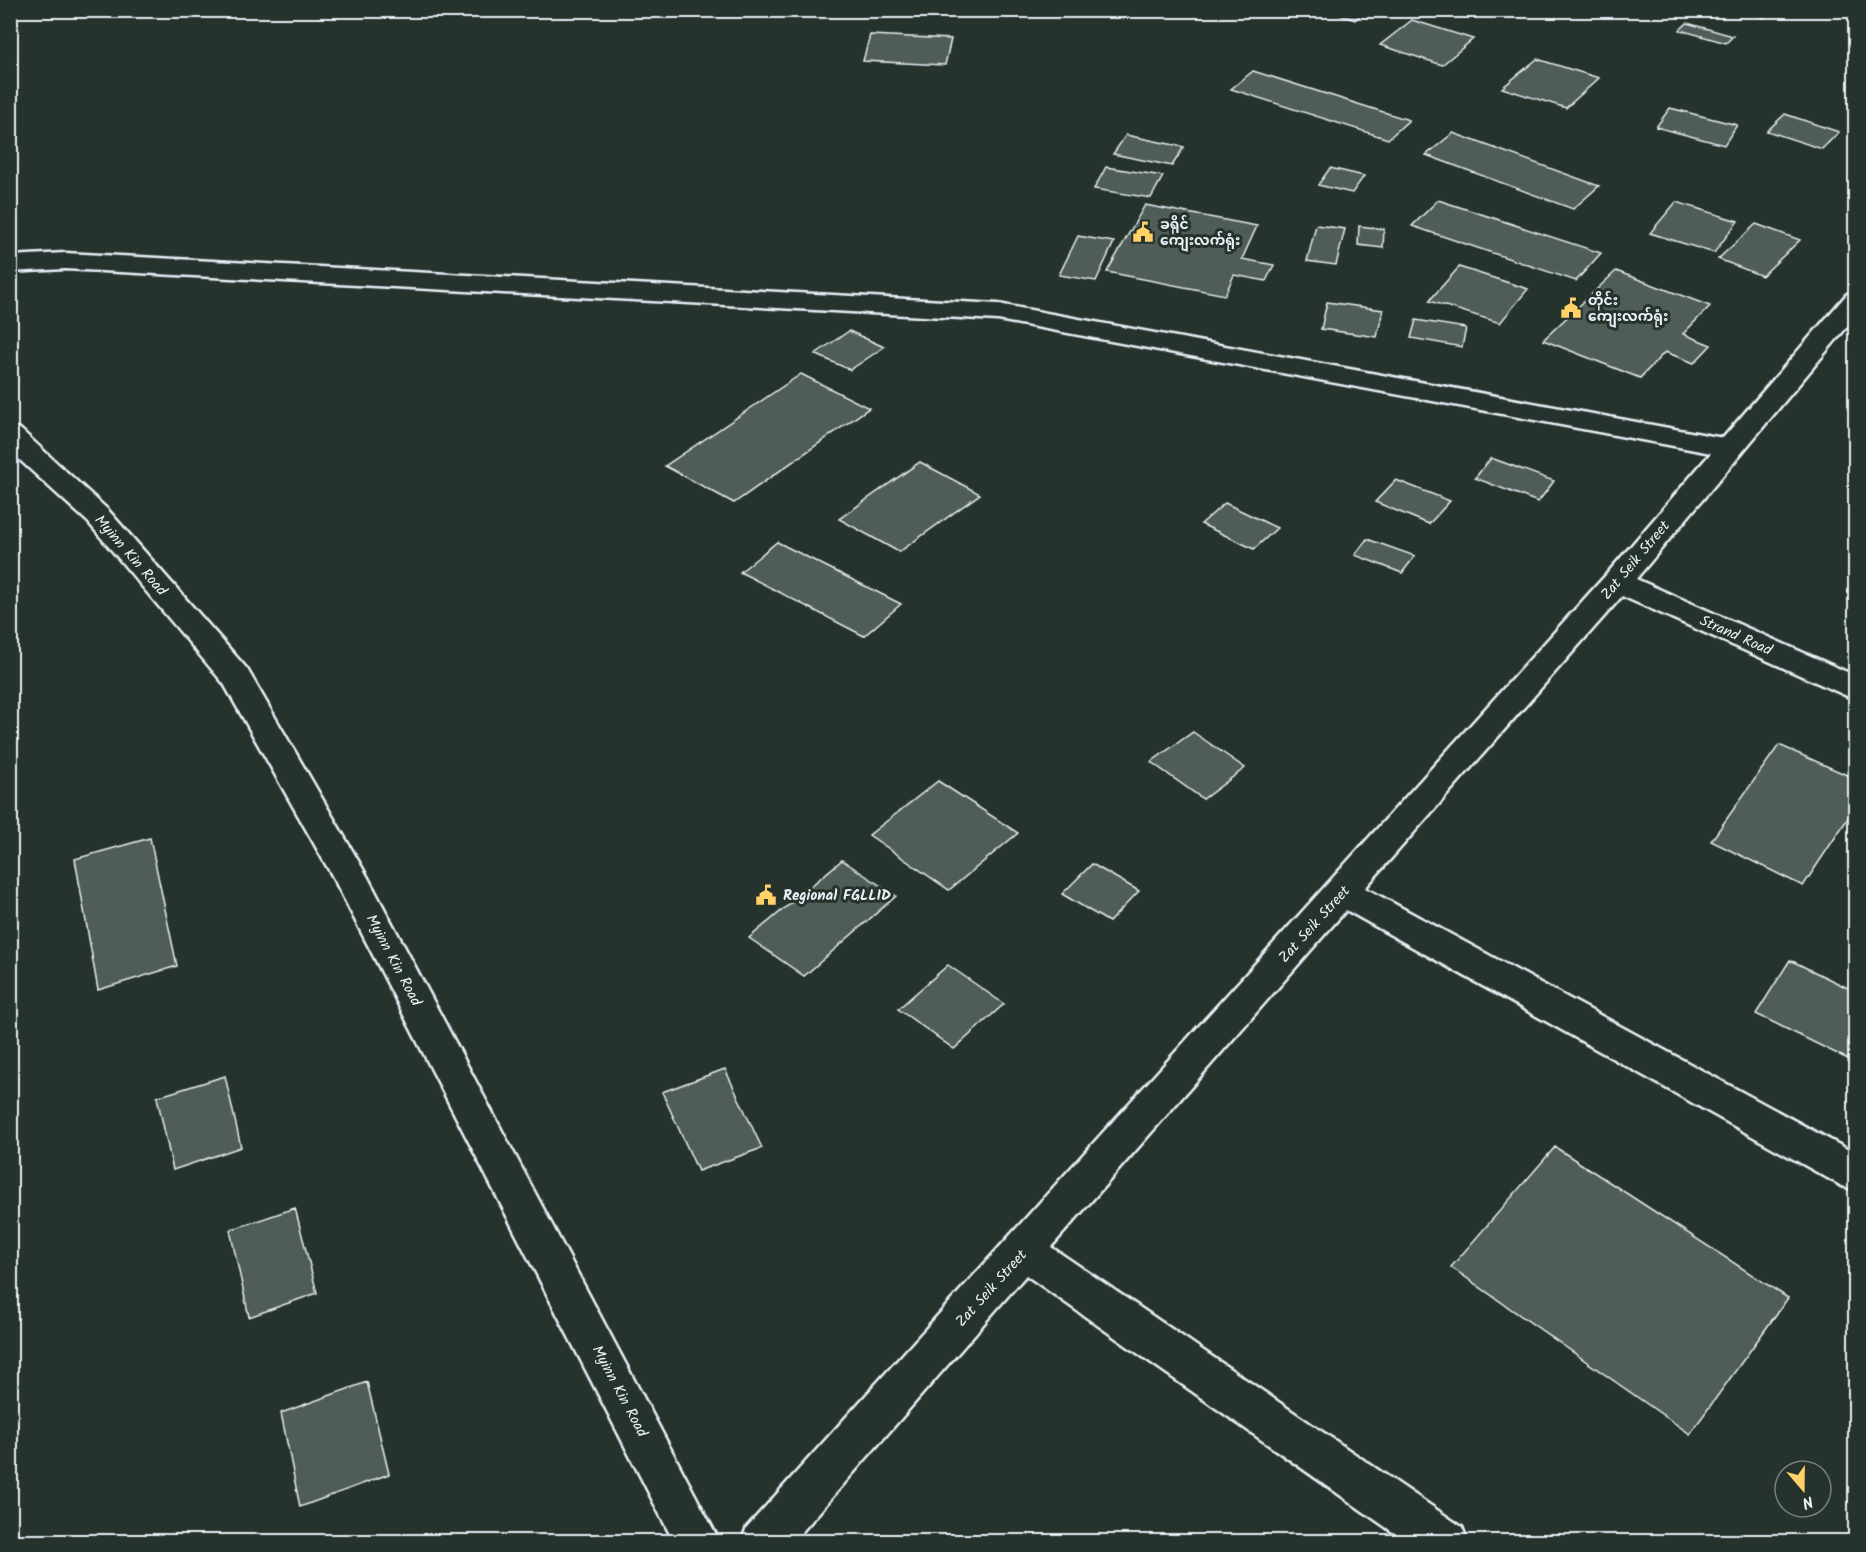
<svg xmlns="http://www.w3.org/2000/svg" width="1866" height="1552" font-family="Kalam,'Noto Sans Myanmar',sans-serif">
  <rect width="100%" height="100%" fill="#26332d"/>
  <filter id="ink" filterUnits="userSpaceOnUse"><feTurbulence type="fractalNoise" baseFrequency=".0167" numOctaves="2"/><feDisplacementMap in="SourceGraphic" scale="12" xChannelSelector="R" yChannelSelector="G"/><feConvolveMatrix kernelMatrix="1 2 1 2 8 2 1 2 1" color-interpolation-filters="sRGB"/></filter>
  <g filter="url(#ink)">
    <path fill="#505c59" stroke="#e8f1f8" stroke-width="1.5" d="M1325 10H1366L1355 20Z
      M1738 10H1772L1764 18Z
      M1412 20 1473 39 1442 65 1380 45Z
      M1687 23 1733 36 1726 43 1680 30Z
      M870 35 951 39 945 65 863 61Z
      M1537 59 1599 78 1566 108 1502 88Z
      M1253 71 1409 120 1388 139 1231 89Z
      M1670 108 1737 125 1724 145 1656 127Z
      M1785 114 1839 132 1822 149 1767 131Z
      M1453 133 1599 186 1573 209 1426 155Z
      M1126 135 1184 147 1172 166 1113 154Z
      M1106 167 1163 176 1151 198 1094 189Z
      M1330 168 1364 176 1352 193 1318 185Z
      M1438 200 1601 253 1576 281 1412 226Z
      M1676 202 1738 221 1714 253 1650 233Z
      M1145 205 1257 226 1242 259 1274 265 1266 281 1234 275 1225 295 1107 272Z
      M1756 224 1800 240 1762 276 1718 259Z
      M1316 225 1345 229 1336 265 1307 261Z
      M1359 226 1384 229 1383 248 1358 245Z
      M1078 236 1114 242 1096 281 1059 275Z
      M1459 267 1528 289 1500 323 1429 301Z
      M1616 271 1710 306 1683 334 1711 345 1694 363 1665 352 1640 378 1543 340Z
      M1327 302 1383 310 1377 337 1321 329Z
      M1416 320 1466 328 1462 347 1411 338Z
      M849 331 884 347 850 370 815 354Z
      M801 374 869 408 734 503 665 466Z
      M1491 458 1554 481 1538 502 1475 478Z
      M920 462 980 494 899 552 839 519Z
      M1396 480 1450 501 1429 524 1375 502Z
      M1225 503 1277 528 1254 549 1201 524Z
      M1367 539 1415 556 1402 573 1355 555Z
      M777 542 901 604 864 636 740 572Z
      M1193 732 1245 768 1203 799 1151 762Z
      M1779 745 1856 779V806L1803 886 1711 841Z
      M938 781 1018 833 949 890 869 835Z
      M150 838 177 966 98 990 75 859Z
      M842 860 896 896 804 976 749 938Z
      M1092 864 1139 891 1109 922 1062 894Z
      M1790 960 1856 992V1063L1756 1014Z
      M948 965 1004 1004 954 1049 898 1009Z
      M725 1069 762 1148 698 1171 662 1092Z
      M225 1076 241 1147 173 1170 157 1097Z
      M1555 1147 1788 1298 1690 1434 1451 1267Z
      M295 1208 317 1293 249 1317 230 1230Z
      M367 1382 389 1474 300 1507 281 1413Z"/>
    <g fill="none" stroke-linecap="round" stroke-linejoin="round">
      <g stroke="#e8f1f8" stroke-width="5">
        <path id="street" d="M65 253 998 304 1723 438 1847 294 1856 291V316L1636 579 1856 676V700L1622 596 1365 888 1856 1154V1190L1842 1186 1346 910 1051 1247 1462 1527 1468 1542H1407L1026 1275 793 1542H741L747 1527 1606 575 1711 453 998 320 65 269 10 272V256Z"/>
      </g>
      <g stroke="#e8f1f8" stroke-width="5">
        <path id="secondary" d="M10 427 20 429 108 510 247 669 367 876 720 1542H674L334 879 224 684 88 522 10 451Z"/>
      </g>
      <use href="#street" fill="#26332d" fill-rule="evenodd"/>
      <use href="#secondary" fill="#26332d" fill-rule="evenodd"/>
    </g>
  </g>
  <defs>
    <g id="civic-bare" transform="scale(1.62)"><path d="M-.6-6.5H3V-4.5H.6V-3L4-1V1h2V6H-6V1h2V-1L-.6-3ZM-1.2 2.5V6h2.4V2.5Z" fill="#ffd166" stroke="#26332d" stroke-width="2.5" paint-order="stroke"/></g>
  </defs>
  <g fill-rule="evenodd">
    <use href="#civic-bare" x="1143" y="232"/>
    <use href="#civic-bare" x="1571" y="308"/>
    <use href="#civic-bare" x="766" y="895"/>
  </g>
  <g text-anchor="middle" stroke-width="6" stroke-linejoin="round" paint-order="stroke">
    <g font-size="14" font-weight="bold" fill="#e8f1f8" stroke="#26332d" text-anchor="start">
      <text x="1160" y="229">ခရိုင်<tspan x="1160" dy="16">ကျေးလက်ရုံး</tspan></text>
      <text x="1588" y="305">တိုင်း<tspan x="1588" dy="16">ကျေးလက်ရုံး</tspan></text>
    </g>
    <g font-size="15" fill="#e8f1f8" stroke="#26332d">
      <text transform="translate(131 555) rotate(49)" y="5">Myinn Kin Road</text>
      <text transform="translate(1635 560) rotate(-50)" y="5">Zat Seik Street</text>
      <text transform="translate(1736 635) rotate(24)" y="5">Strand Road</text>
      <text transform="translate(1314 924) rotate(-48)" y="5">Zat Seik Street</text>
      <text transform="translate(394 960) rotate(62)" y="5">Myinn Kin Road</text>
      <text transform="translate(991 1288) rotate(-48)" y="5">Zat Seik Street</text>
      <text transform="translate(620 1391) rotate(62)" y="5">Myinn Kin Road</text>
    </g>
    <g font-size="15" font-weight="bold" fill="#e8f1f8" stroke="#26332d" text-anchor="start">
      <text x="783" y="900">Regional FGLLID</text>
    </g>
  </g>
  <rect width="1866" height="1552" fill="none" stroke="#26332d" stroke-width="36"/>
  <rect x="18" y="18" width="1830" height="1516" fill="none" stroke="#e8f1f8" stroke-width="2" filter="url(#ink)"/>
  <g transform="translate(1803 1489) rotate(160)"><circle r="28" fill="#26332d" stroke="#747f7e" stroke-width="1.5"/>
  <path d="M0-4.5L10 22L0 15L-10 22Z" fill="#ffd166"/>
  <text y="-9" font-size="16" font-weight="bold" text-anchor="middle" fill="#e8f1f8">N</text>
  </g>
</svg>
